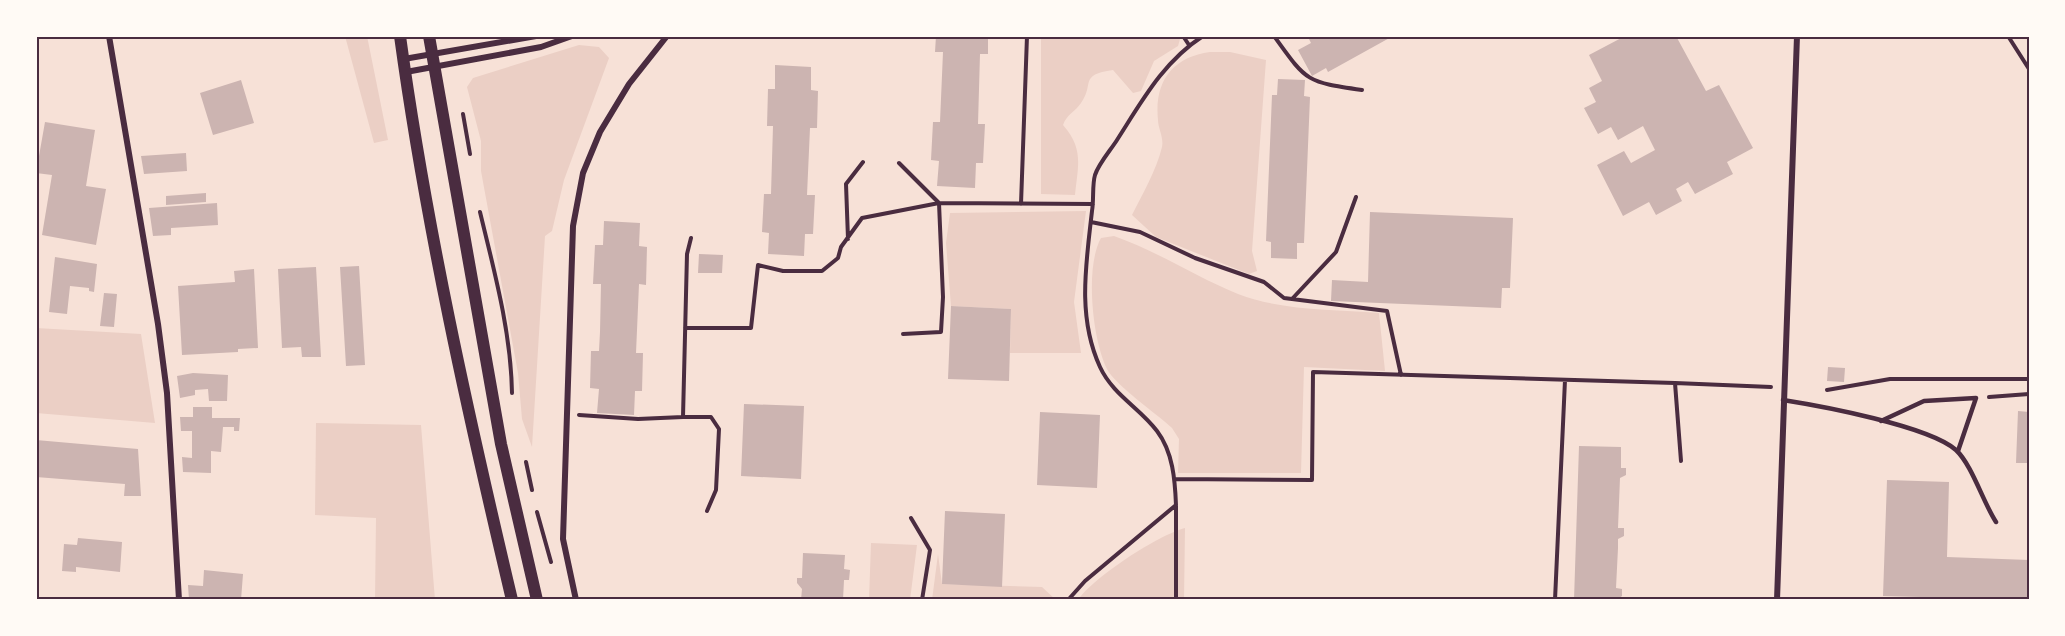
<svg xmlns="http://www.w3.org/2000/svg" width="2065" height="636" font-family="Overpass,sans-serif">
  <rect width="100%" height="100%" fill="#f7e1d7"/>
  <path fill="#ebcfc5" d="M345 36H367L388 140 374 143Z
    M1041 36H1178L1180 39 1178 46 1154 61 1141 91 1133 93 1113 70C1078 75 1095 84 1081 103 1075 112 1067 114 1063 125 1084 149 1078 165 1075 195L1041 194Z
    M579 45 599 47 609 58 564 180 552 231 545 236 532 447 522 419 518 373 481 171V141L467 87 473 78Z
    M1210 52H1230L1266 60 1252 251 1257 271 1249 274 1156 237 1132 215C1143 193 1156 171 1162 147 1164 138 1158 128 1158 120 1154 81 1173 57 1210 52Z
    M1086 211 1074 302 1081 353H1010L1011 309 951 306 946 243 950 213Z
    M1114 236C1157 251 1196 277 1238 294 1282 311 1332 309 1379 313L1385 371 1304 367 1301 473H1178L1179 439 1172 428C1156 413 1115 385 1107 369 1092 339 1085 266 1101 238Z
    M36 328 141 334 155 423 36 413Z
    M316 423 421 425 435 600H375L376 518 315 515Z
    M1185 528 1184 600H1078C1094 577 1158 535 1185 528Z
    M871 543 917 545 910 600H869Z
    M938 554 942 584 1042 587 1056 600H932Z"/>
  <path fill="#ccb4b1" d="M936 36H988V54H980L978 124H985L983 163H976L975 188 937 186 939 161 931 160 933 122H940L943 52H935Z
    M1314 36H1393L1328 72 1326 68 1312 76 1298 50 1311 43 1309 39Z
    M1625 36H1676L1706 91 1719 85 1753 148 1727 162 1733 174 1695 194 1688 182 1676 189 1682 201 1656 215 1649 202 1623 216 1597 165 1624 151 1631 163 1655 150 1643 126 1618 140 1611 127 1598 134 1584 108 1596 102 1589 88 1602 81 1589 55Z
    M775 65 811 67V90L818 91 817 128H810L807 195H815L813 234H805L804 256 768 254 769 233 762 232 764 194H771L773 126H767L768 89H775Z
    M1278 79 1305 80 1304 96 1310 97 1304 243H1297V259L1271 258V242L1266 241 1272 95H1277Z
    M241 80 254 123 213 135 200 93Z
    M45 122 95 130 86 186 106 189 96 245 42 235 52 175 36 173Z
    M186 153 187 171 144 174 141 156Z
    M206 193V202L166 205V196Z
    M217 203 218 225 171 228V235L153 236 149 208Z
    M1370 212 1513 218 1510 288H1502L1501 308 1331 301 1332 280 1368 282Z
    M604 221 640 223 639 246 647 247 646 285 639 284 636 353H643L642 391H635L634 415 597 413 599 389 590 388 591 351H599L600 332 601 284H593L595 245H603Z
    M699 254 723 255 722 273H698Z
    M55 257 97 264 94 292 89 291V288L70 286 67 314 49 312Z
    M359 266 365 365 346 366 340 267Z
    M316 267 321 357H302L301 347 282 348 278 269Z
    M254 269 258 348 238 349V352L182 355 178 286 235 282 234 271Z
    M104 293 117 294 114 327 100 326Z
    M951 306 1011 309 1009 381 948 379Z
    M1828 367 1845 368 1844 382 1827 381Z
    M193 373 228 375 227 401H209L208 389 195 390V395L180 398 177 376Z
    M744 404 804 406 801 479 741 476Z
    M193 407H212V418H240L239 431H234V427H223L221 452 211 451V473L183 472 182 457 192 458V431H181L180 417H193Z
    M2018 411 2029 412V463H2016Z
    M1040 412 1100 415 1097 488 1037 485Z
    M36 440 138 449 141 496H124L125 484 36 477Z
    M1579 446 1621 447V468H1626V475L1620 478 1618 528H1624V536L1618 539V548L1616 588 1622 589V596L1616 600H1574Z
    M1887 480 1949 482 1947 557 2029 560V600L1883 596Z
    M945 511 1005 514 1002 587 942 584Z
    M78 538 122 542 120 572 76 567V572L62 571 64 544 77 545Z
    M803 553 845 555 844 569 850 570 849 580H844L843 600H801L802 589 797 583V578H802Z
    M204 570 243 574 241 600H189L188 585 203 586Z"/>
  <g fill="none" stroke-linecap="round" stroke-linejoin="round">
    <path stroke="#4a2c40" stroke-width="4" d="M1183 36 1189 45
      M1274 36C1307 82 1306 82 1362 90
      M2008 36 2029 69
      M463 114 470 154
      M899 163 939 203 943 297 941 332 903 334
      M1021 204 1027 36
      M480 212C494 270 511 332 512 393
      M1091 222 1140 232 1195 258 1264 282 1284 298 1387 311 1401 375
      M691 238 687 254 683 417H711L719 429 716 490 707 511
      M848 239 846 184 863 162
      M1292 299 1336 252 1356 197
      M685 328H751L758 265 783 271H822L838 258 841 247 862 218 939 203 1093 204
      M1675 383 1771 387
      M1827 390 1890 379H2029
      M1989 397 2029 394
      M579 415 638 419 683 417
      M526 462 532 490
      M1175 479 1312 480 1313 372 1675 383 1681 461
      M1176 506V600
      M537 512 551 562
      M911 518 930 550 922 600
      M1068 600 1085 581 1176 505C1175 480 1173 452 1157 431 1140 408 1113 395 1100 367 1077 317 1086 264 1092 211 1094 200 1092 185 1095 175 1099 163 1110 151 1117 140 1142 101 1163 62 1203 36
      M1555 600 1565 380"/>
    <path stroke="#4a2c40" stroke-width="4.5" d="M1783 400C1821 406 1929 426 1956 450 1972 465 1983 502 1996 522
      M1881 421 1924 401 1976 398 1958 451"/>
    <path stroke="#4a2c40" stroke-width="6" d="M109 36 158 324 167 393 179 600
      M404 59 536 36
      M406 72 541 47 572 36
      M576 600 563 539 573 226 583 173 600 132 629 84 667 36
      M1777 600 1797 36"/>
    <path stroke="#4a2c40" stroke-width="12" d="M400 36C426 226 468 414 512 600
      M429 36 501 444 537 600"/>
  </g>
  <rect width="2065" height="636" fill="none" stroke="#fffaf5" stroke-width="75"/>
  <rect x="38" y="38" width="1990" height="560" fill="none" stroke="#4a2c40" stroke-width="2"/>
</svg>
